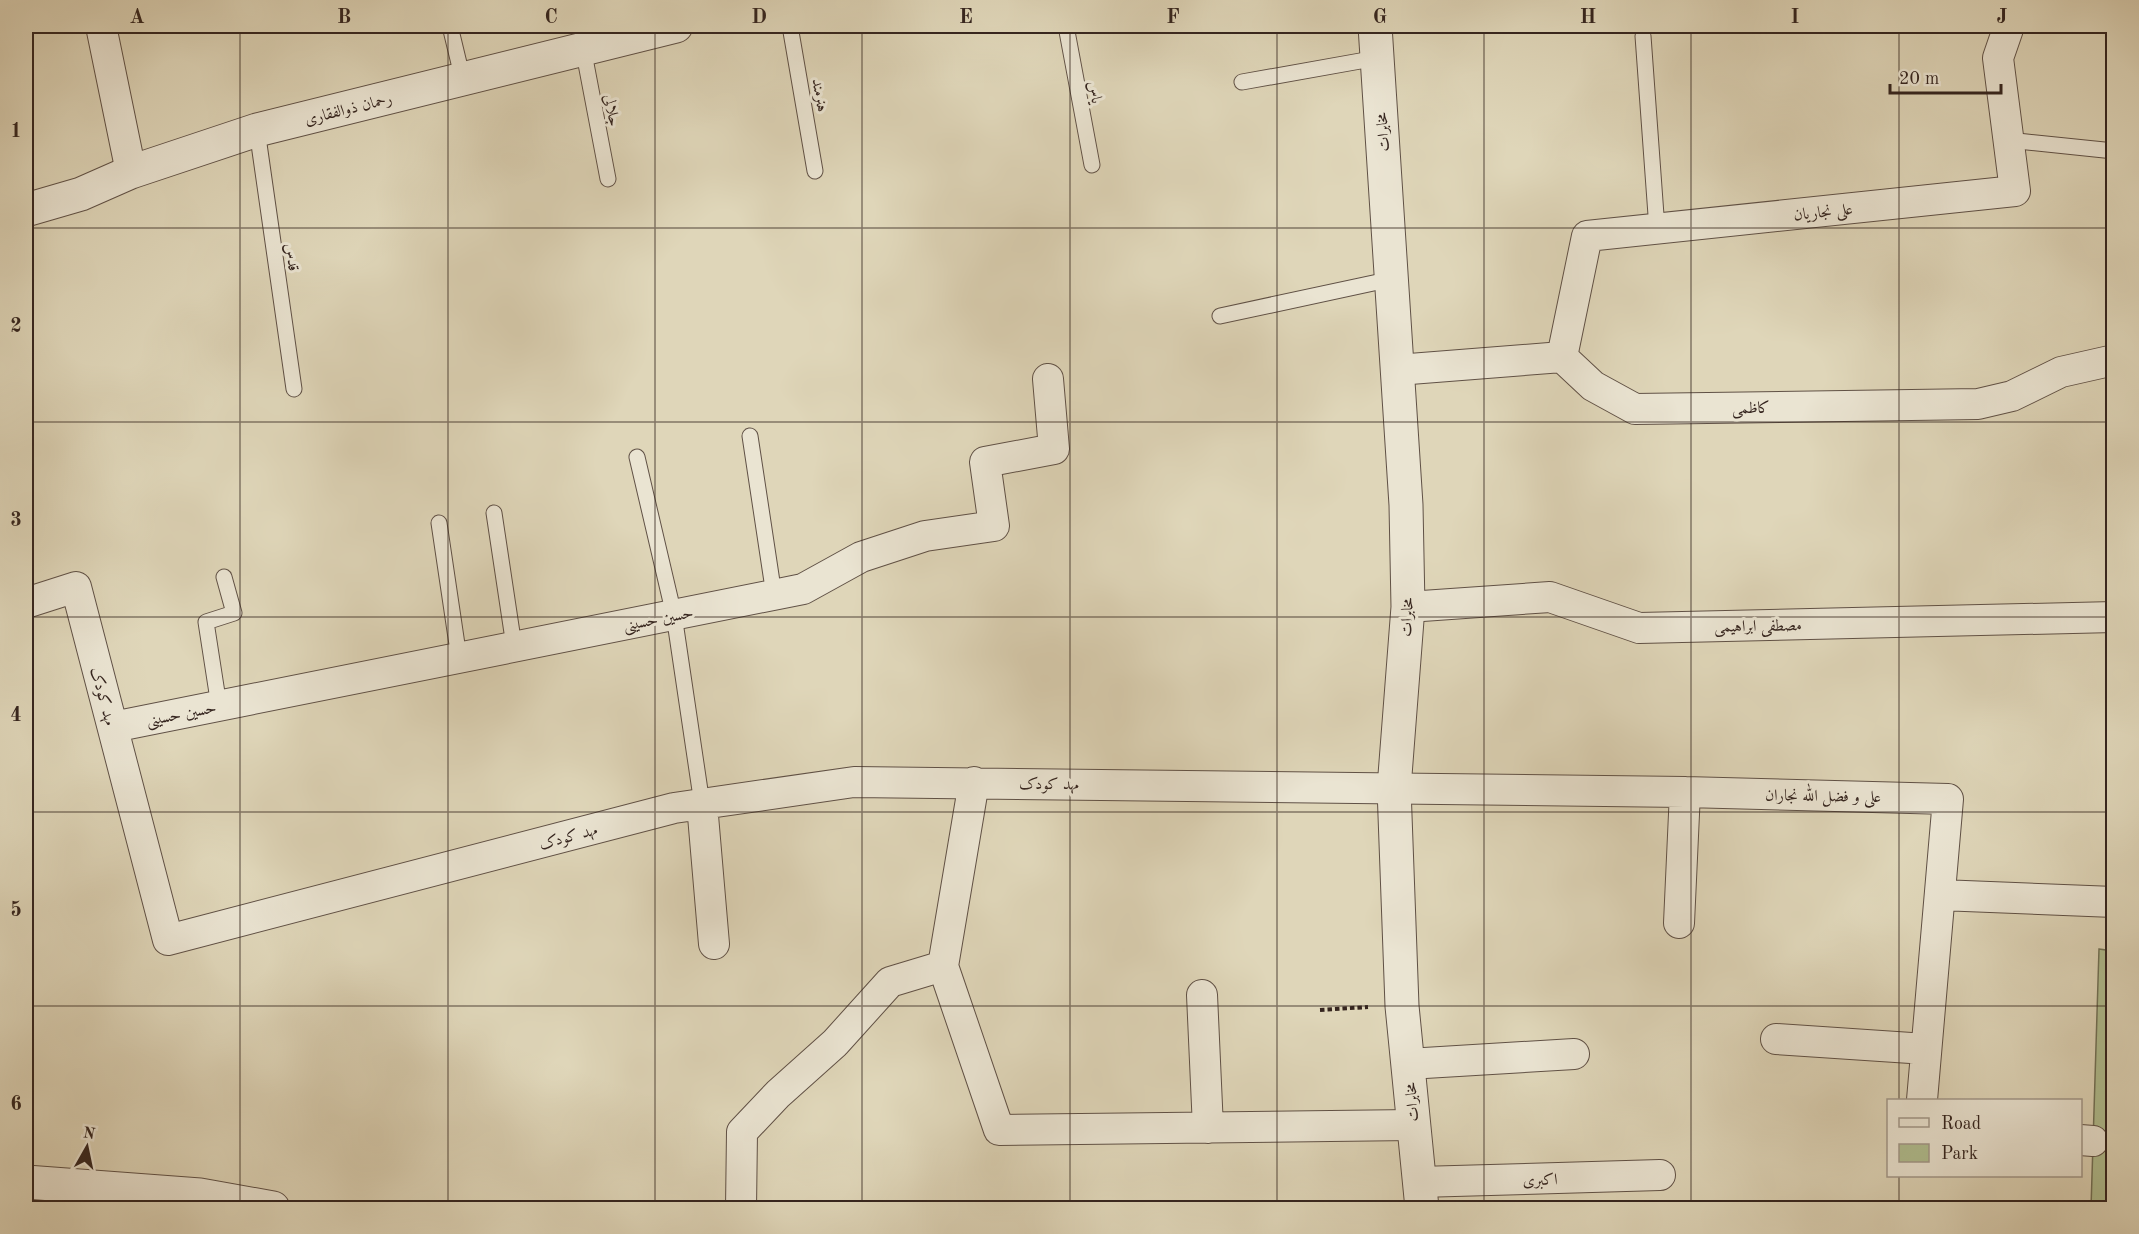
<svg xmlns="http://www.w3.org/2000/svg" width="2139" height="1234" font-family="'Old Standard TT',Amiri,serif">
  <rect width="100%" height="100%" fill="#dfd6b9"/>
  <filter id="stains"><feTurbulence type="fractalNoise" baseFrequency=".00333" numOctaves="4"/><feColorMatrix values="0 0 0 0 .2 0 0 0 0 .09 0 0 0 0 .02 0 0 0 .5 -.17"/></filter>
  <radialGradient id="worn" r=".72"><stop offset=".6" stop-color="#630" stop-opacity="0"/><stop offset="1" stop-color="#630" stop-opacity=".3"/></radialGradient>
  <path fill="#b0be90" stroke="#727258" stroke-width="1.5" d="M2099 949 2113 951 2114 1208H2091Z"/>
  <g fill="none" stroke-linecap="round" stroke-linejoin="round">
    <g stroke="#605146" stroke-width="17">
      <path id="service" d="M450 26 463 80
        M790 26 815 171
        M1066 26 1092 165
        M1643 36 1657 229
        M583 48 608 179
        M1242 82 1377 58
        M257 130 294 389
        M2008 140 2114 151
        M1220 316 1392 279
        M750 436 774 595
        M637 457 674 615 702 804
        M494 513 514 646
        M439 523 459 658
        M219 706 206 622 234 613 224 577"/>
    </g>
    <g stroke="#605146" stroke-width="32">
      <path id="minor" d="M101 26 131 172
        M1562 357 1587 236 2015 191 1998 58 2009 26
        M1397 370 1562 357 1593 386 1635 409 1978 404 2012 396 2061 372 2114 360
        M26 603 76 587 168 940 674 808 854 782 1685 792 1948 799 1922 1100
        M1408 607 1550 597 1639 628 2114 617
        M113 727 803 589 861 557 925 536 994 526 985 462 1054 449 1048 379
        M702 804 714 944
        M1940 895 2114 902
        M1679 923 1685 792
        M943 966 999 1130 1412 1125
        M1202 995 1208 1128
        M1776 1039 1926 1049
        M1408 1064 1574 1054
        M2080 1140 2093 1141
        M1419 1182 1660 1175
        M741 1208 742 1132 778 1094 835 1043 890 982 943 966 974 782"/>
    </g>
    <g stroke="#605146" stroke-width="35">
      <path id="tertiary" d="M1375 26 1406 505 1408 607 1394 788 1402 1006 1422 1208
        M26 210 81 194 131 172 257 130 676 26
        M26 1182 200 1195 273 1208"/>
    </g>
    <path stroke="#35251f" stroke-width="4" stroke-dasharray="4.5 3" stroke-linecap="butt" d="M1320 1010 1368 1007"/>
    <use href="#service" stroke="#eae4d2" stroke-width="15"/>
    <use href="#minor" stroke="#eae4d2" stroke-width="30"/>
    <use href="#tertiary" stroke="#eae4d2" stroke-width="33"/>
  </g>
  <path fill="none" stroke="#35251f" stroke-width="1.5" stroke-opacity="0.55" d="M240 26V1208M448 26V1208M655 26V1208M862 26V1208M1070 26V1208M1277 26V1208M1484 26V1208M1691 26V1208M1899 26V1100M26 228H2114M26 422H2114M26 617H2114M26 812H2114M26 1006H2114M1899 1176V1208"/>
  <g text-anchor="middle" stroke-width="6" stroke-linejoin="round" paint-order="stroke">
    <g font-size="16" fill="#35251f" stroke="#eae4d2">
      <text transform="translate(1096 92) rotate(79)" y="6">یاس</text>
      <text transform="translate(821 95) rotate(80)" y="6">هنرمند</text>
      <text transform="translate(348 108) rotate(-14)" y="6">رحمان ذوالفقاری</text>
      <text transform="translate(613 110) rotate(79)" y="6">جلالی</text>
      <text transform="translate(1382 132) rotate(-94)" y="6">مخابرات</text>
      <text transform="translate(1823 211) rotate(-6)" y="6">علی نجاریان</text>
      <text transform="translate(293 257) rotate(82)" y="6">قدس</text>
      <text transform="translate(1751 407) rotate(-1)" y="6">کاظمی</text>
      <text transform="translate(1406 617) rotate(-87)" y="6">مخابرات</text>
      <text transform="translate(658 618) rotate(-11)" y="6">حسین حسینی</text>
      <text transform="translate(1758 625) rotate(-1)" y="6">مصطفی ابراهیمی</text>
      <text transform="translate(104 696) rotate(75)" y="6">مهد کودک</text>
      <text transform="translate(181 713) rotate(-11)" y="6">حسین حسینی</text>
      <text transform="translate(1049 783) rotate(1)" y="6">مهد کودک</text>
      <text transform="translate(1823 795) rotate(1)" y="6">علی و فضل الله نجاران</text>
      <text transform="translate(568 836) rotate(-15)" y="6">مهد کودک</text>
      <text transform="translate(1411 1102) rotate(-94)" y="6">مخابرات</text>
      <text transform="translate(1540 1179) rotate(-2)" y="6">اکبری</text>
    </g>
  </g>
  <rect width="2139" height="1234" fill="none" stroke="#dfd6b9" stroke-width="66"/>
  <rect x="1887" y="1099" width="195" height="78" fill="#eae4d2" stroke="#a2988a" stroke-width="1.5"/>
  <rect x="1899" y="1118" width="30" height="9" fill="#eae4d2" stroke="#a2988a" stroke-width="1.5"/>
  <text x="1941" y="1129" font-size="18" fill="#35251f">Road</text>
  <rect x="1899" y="1144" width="30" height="18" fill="#b0be90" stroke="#a2988a" stroke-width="1.5"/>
  <text x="1941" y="1159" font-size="18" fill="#35251f">Park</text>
  <g transform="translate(87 1147) rotate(9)" stroke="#eae4d2" stroke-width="4.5" paint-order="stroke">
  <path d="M0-4.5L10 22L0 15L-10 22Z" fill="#35251f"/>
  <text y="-9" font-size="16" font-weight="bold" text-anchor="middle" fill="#35251f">N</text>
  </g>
  <path d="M1890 84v9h111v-9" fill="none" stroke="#35251f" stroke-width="3"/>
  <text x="1899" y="84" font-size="18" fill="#35251f" stroke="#eae4d2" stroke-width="4.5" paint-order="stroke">20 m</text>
  <rect x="33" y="33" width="2073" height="1168" fill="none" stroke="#35251f" stroke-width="2"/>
  <g font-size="20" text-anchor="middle" font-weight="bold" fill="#35251f">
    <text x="137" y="23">A</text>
    <text x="344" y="23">B</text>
    <text x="551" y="23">C</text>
    <text x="759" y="23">D</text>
    <text x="966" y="23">E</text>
    <text x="1173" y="23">F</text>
    <text x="1380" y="23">G</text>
    <text x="1588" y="23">H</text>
    <text x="1795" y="23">I</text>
    <text x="2002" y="23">J</text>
    <text x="16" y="137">1</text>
    <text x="16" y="332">2</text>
    <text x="16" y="526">3</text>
    <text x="16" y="721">4</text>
    <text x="16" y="916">5</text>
    <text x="16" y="1110">6</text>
  </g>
  <rect width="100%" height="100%" filter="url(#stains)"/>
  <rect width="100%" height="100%" fill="url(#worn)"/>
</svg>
